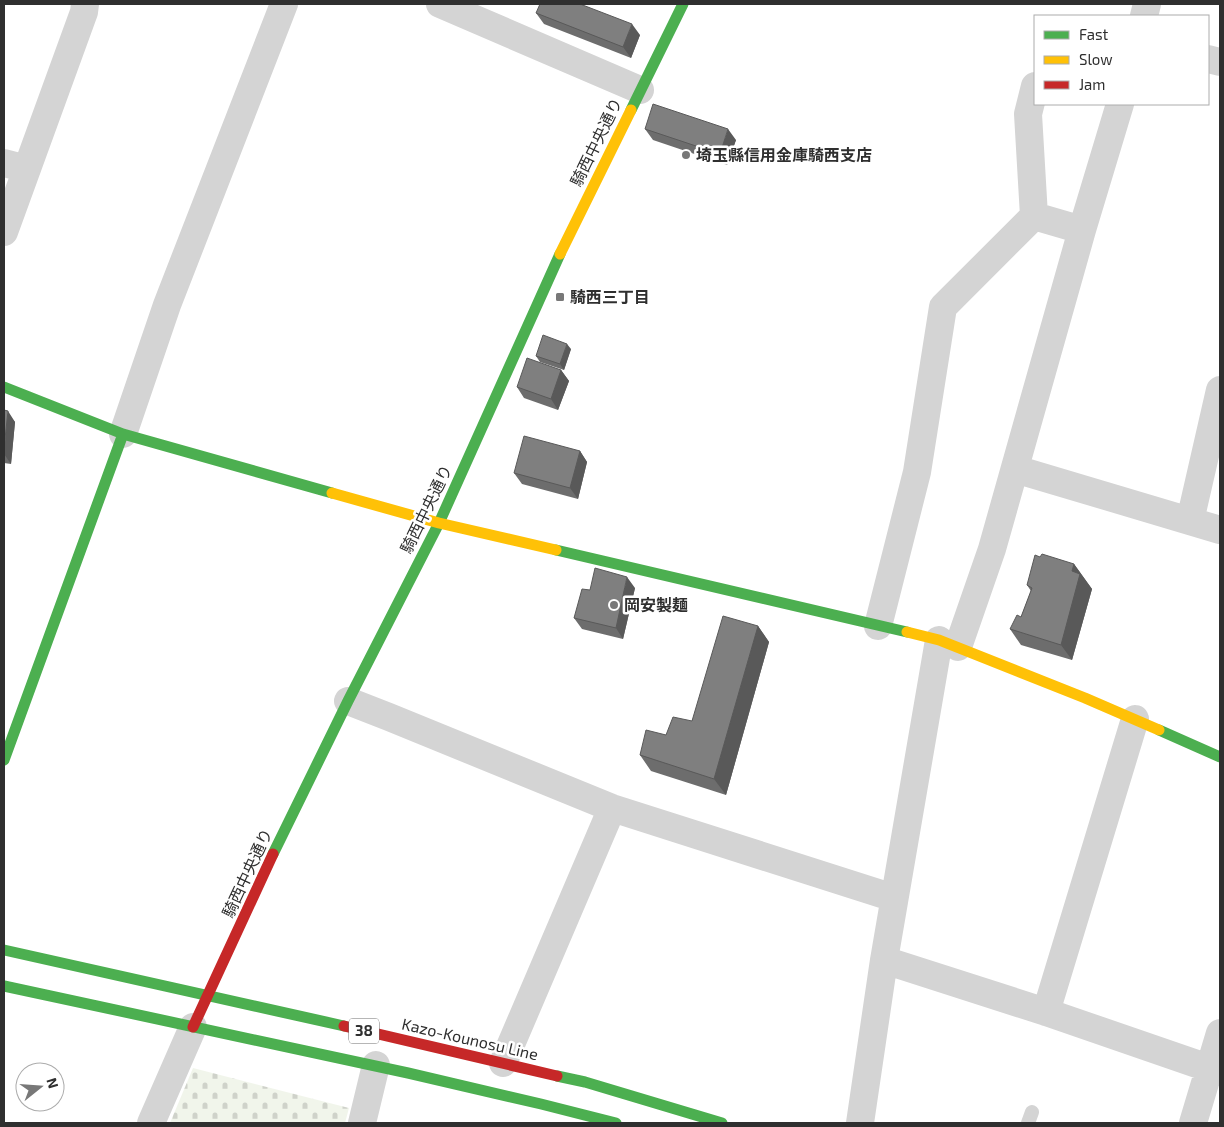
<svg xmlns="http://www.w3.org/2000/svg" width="1224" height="1127" font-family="'Exo 2','Noto Sans JP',sans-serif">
  <defs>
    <pattern id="cemetery-stones" width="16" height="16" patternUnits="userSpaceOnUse" patternTransform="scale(1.25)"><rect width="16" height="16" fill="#f1f5eb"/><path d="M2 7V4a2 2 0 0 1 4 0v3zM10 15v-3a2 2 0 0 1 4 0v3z" fill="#cfd2ca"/></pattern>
  </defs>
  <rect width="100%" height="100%" fill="#fff"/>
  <path fill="url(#cemetery-stones)" d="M193 1068 349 1108 345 1123H170Z"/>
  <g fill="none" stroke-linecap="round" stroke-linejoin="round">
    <path stroke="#d4d4d4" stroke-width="14" d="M1028 1123 1032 1112"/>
    <path stroke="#d4d4d4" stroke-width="28" d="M440 4 640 90
      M1144 16 1147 4
      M1208 59 1220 62
      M1035 86 1028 114 1034 216 1082 230
      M4 163 27 169
      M4 232 84 12 85 4
      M123 434 167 305 284 4
      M1015 469 1220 530
      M1190 521 1220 390
      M878 626 917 472 943 307 1034 216
      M958 647 992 549 1082 230 1120 104
      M348 701 389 717 612 808 894 898
      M884 960 1046 1012 1220 1072
      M1046 1012 1135 719
      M503 1063 612 808
      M151 1123 193 1027
      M362 1123 376 1065
      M860 1123 884 960 939 640
      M1193 1123 1220 1033"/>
    <path stroke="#4caf50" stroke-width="11" d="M631 110 683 4
      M4 387 123 434 332 493
      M556 550 907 632
      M1159 730 1220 757
      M4 760 123 434
      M273 854 348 701 439 523 560 254
      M4 950 344 1026
      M4 986 408 1073 541 1104 616 1123
      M557 1076 585 1082 722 1123"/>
    <path stroke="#ffc107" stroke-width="11" d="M560 254 631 110
      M332 493 439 523 556 550
      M907 632 939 640 1085 698 1159 730"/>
    <path stroke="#c62828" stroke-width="11" d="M344 1026 557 1076
      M193 1027 273 854"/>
  </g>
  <path fill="#6d6d6d" d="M536 13 640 35 631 58 544 24Z
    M645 129 736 140 727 165 653 140Z
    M571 349 564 370 540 362 536 356Z
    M561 370 569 381 558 410 524 398 517 387Z
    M4 410 15 422 11 464 4 463Z
    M580 451 587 462 578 499 522 484 514 473Z
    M1074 564 1092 589 1072 660 1021 645 1010 629 1021 617 1031 591 1027 585Z
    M635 588 623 639 582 629 574 618 590 590Z
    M758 626 769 642 726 795 651 771 640 755 666 735 692 721Z"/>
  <path fill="#595959" d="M632 24 640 35 631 58 623 47Z
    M728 129 736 140 727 165 720 154Z
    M567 344 571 349 564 370 560 364Z
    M561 370 569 381 558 410 551 399Z
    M8 411 15 422 11 464 4 454Z
    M580 451 587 462 578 499 570 488Z
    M1074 564 1092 589 1072 660 1061 645 1072 571Z
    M627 577 635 588 623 639 616 628Z
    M758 626 769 642 726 795 714 779Z"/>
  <path fill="#7f7f7f" stroke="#595959" d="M540 4H580L632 24 623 47 536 13Z
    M653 104 728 129 720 154 645 129Z
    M543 335 567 344 560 364 536 356Z
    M527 358 561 370 551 399 517 387Z
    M4 410 8 411 4 448Z
    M524 436 580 451 570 488 514 473Z
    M1042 554 1074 564 1072 571 1080 574 1061 645 1010 629 1017 615 1021 617 1032 588 1027 585 1035 555 1040 557Z
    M595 568 627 577 616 628 574 618 582 589 590 590Z
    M723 616 758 626 714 779 640 755 646 730 666 735 673 717 692 721Z"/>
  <g fill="#787878" stroke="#fff" stroke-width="2">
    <circle cx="686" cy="155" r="5"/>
    <rect x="555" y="292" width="10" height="10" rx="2.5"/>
    <circle cx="614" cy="605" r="5"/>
  </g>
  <g text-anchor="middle" stroke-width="5" stroke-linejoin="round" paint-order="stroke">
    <rect fill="#fff" stroke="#6d6d6d" stroke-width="1" x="349" y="1018.5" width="30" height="25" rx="4"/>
    <g font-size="15" font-weight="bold" fill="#2f2f2f">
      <text x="364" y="1036">38</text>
    </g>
    <g font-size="16" fill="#2f2f2f" stroke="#fff">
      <text transform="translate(596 142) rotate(-64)" y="6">騎西中央通り</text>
      <text transform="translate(426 509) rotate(-64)" y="6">騎西中央通り</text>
      <text transform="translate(247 873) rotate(-65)" y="6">騎西中央通り</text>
      <text transform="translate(470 1039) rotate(13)" y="6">Kazo-Kounosu Line</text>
    </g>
    <g font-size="16" font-weight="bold" fill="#2f2f2f" stroke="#fff" text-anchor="start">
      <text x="696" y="161">埼玉縣信用金庫騎西支店</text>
      <text x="570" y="303">騎西三丁目</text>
      <text x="624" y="611">岡安製麺</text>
    </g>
  </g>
  <rect width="1224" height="1127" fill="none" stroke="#2f2f2f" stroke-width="10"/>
  <rect x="1034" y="15" width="175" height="90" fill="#ffffff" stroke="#acacac"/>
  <rect x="1044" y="31" width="25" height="8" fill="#4caf50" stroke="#acacac"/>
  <text x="1079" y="40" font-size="15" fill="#2f2f2f">Fast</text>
  <rect x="1044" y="56" width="25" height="8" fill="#ffc107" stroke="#acacac"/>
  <text x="1079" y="65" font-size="15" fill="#2f2f2f">Slow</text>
  <rect x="1044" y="81" width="25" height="8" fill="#c62828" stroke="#acacac"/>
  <text x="1079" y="90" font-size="15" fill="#2f2f2f">Jam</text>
  <g transform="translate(40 1087) rotate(73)"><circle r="24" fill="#ffffff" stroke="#acacac"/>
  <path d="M0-4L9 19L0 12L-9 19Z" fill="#787878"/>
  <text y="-8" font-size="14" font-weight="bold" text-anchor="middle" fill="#2f2f2f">N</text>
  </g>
</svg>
